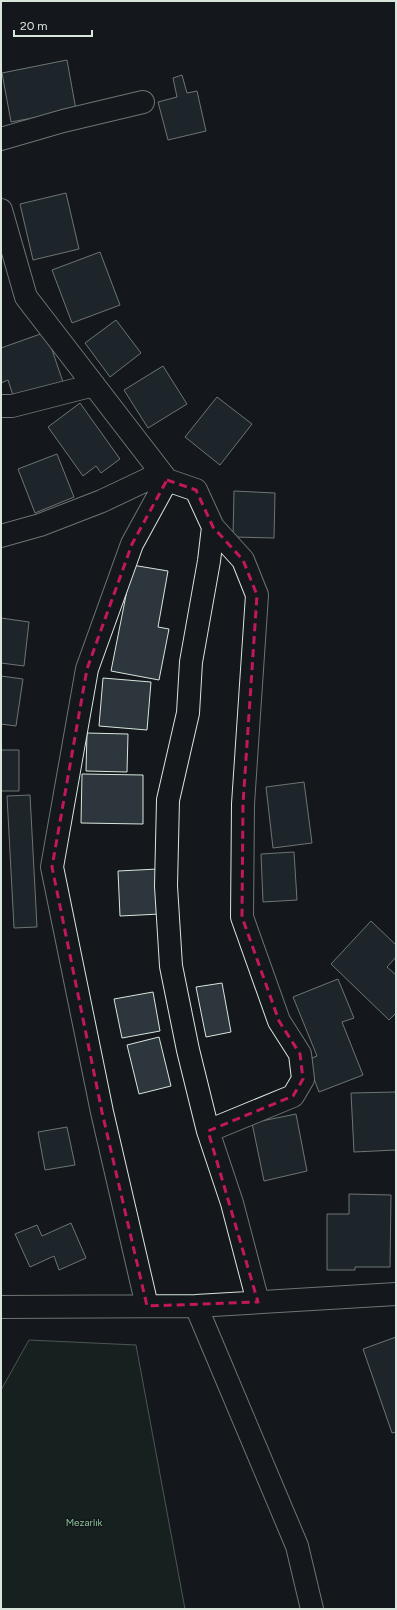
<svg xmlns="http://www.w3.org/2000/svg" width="397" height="1610" font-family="Figtree,sans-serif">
  <rect width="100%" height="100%" fill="#14181c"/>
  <path fill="#1a2d24" stroke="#939e99" d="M29 1340 136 1345 185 1609H1V1390Z"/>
  <path fill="#2c363c" stroke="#d8e6dc" d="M67 60 76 110 11 122 2 73Z
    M182 75 187 93 197 91 206 131 168 140 158 102 177 97 173 78Z
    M66 193 79 249 33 260 20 204Z
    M100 252 120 305 72 323 52 270Z
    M116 320 141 353 110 377 85 343Z
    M46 332 64 385 15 402 8 380 1 383V348Z
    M163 366 187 404 148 428 124 390Z
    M217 397 252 424 220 465 185 437Z
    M80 403 120 459 101 473 96 466 83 476 48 427Z
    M57 454 74 497 35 513 18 469Z
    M234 491 275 493 274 538 233 537Z
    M132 565 168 571 158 627 169 629 159 680 111 671Z
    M1 618 29 622 24 666 1 663Z
    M1 676 23 679 16 726 1 724Z
    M103 678 151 682 147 730 99 726Z
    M87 733 128 734 127 772 86 771Z
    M1 750H19V791H1Z
    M82 774 143 775V824L81 823Z
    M304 782 312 843 273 848 266 787Z
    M30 795 37 927 14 928 7 796Z
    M294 852 297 900 263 902 261 854Z
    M158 869 160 914 120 916 118 871Z
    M371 921 396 945V957L387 967 396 975V1013L389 1020 331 964Z
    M338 979 354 1018 342 1022 363 1075 319 1092 307 1060 317 1056 293 997Z
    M222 983 231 1032 206 1037 196 987Z
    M153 992 160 1031 122 1038 114 999Z
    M159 1037 171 1086 139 1094 127 1045Z
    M396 1092V1150L354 1152 351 1093Z
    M296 1114 307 1171 264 1181 252 1123Z
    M67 1127 75 1165 45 1170 38 1132Z
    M349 1194 391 1195 390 1267H355V1270H327V1214H349Z
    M71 1223 86 1258 59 1270 54 1256 30 1267 15 1234 37 1225 42 1236Z
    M396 1337V1432L392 1433 363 1349Z"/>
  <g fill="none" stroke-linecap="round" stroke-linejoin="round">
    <g stroke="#d8e6dc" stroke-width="24">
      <path id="minor" d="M1 139 63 121 143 102
        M1 210 26 297 167 480 132 544 87 669 52 867 102 1112 147 1306
        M1 406H12L94 385
        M167 480 196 490 213 527 209 561 191 662 188 713 168 800 166 886 171 966 188 1050 208 1131 232 1203 258 1302
        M1 536 40 525 102 501 161 473
        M208 1131 293 1096 303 1079 300 1054 279 1021 242 917 243 804 257 595 243 560 213 527
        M196 1306 297 1546 312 1609
        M1 1307 196 1306 396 1294"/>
    </g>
    <use href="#minor" stroke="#14181c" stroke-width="22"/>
  </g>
  <path d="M0 0H397V1610H0ZM167 480 196 490 213 527 243 560 257 595 243 804 242 917 279 1021 300 1054 303 1079 293 1096 208 1131 258 1302 147 1306 102 1112 52 867 87 669 132 544Z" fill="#14181c" fill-opacity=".55" fill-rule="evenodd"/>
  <path fill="none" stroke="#c2185b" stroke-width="3" stroke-dasharray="8 5" stroke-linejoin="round" d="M167 480 196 490 213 527 243 560 257 595 243 804 242 917 279 1021 300 1054 303 1079 293 1096 208 1131 258 1302 147 1306 102 1112 52 867 87 669 132 544Z"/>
  <g text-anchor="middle" stroke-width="3" stroke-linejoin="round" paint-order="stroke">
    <g font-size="10" fill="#8ac095" stroke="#14181c">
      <text x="84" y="1526">Mezarlık</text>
    </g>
  </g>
  <rect width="397" height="1610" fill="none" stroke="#d8e6dc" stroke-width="4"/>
  <path d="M14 30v6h78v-6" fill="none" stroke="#d8e6dc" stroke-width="2"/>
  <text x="20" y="30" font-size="12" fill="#d8e6dc" stroke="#14181c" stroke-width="3" paint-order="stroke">20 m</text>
</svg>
